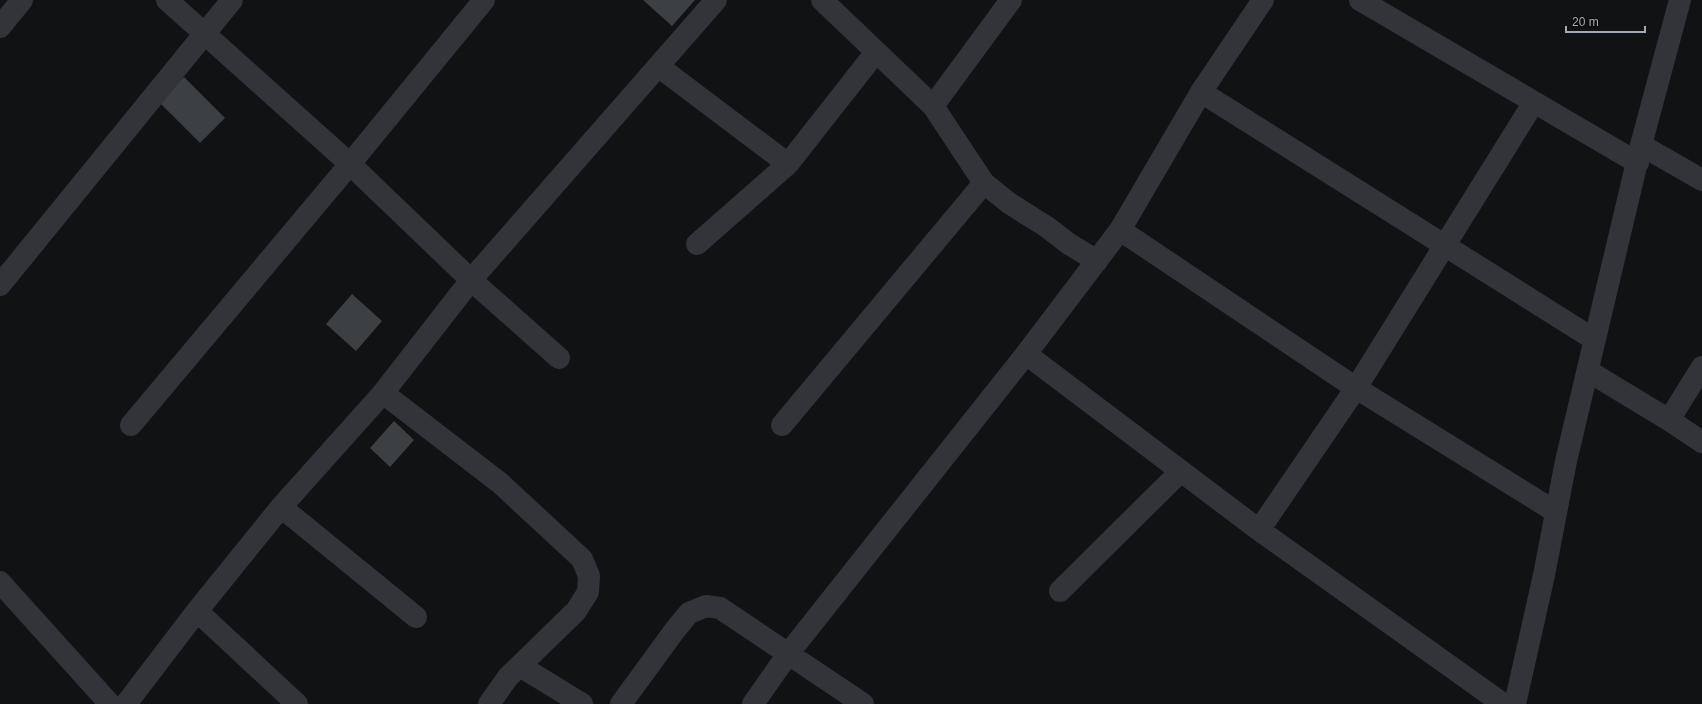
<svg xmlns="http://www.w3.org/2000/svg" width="1702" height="704" font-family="Arial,sans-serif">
  <rect width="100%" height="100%" fill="#111213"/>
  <path fill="#3d4043" d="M643 0H695L672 26Z
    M184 77 225 118 200 143 159 102Z
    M352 294 382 321 356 351 326 324Z
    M394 421 414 440 390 467 370 448Z"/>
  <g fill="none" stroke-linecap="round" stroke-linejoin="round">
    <path stroke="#323439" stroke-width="22" d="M167 0 350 164 471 280 559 358
      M822 0 933 106 984 183 1009 203 1047 227 1069 244 1097 261
      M1360 0 1638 163
      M0 27 22 0
      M658 66 788 164
      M1201 92 1595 340
      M933 106 1011 0
      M1641 145 1702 180
      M1120 230 1356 388 1556 512
      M697 244 788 164 876 52
      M0 285 232 0
      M1026 354 1259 530 1503 704
      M1588 371 1669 420 1702 442
      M383 393 500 483 582 559 589 576 588 592 576 611 508 677 489 704
      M1669 420 1702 367
      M131 425 350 164 484 0
      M782 425 984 183
      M281 507 416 617
      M1259 530 1356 388 1534 102
      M0 582 110 704
      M1060 591 1181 471
      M197 611 297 704
      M520 666 582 704
      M126 704 197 611 281 507 383 393 471 280 716 0
      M621 704 675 630 689 613 706 606 720 608 863 704
      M753 704 788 654 1026 354 1120 230 1201 92 1263 0
      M1515 704 1544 575 1566 461 1641 145 1680 0"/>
  </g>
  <path d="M1566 26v6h79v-6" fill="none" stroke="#a2abb5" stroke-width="2"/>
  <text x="1572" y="26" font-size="12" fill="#a2abb5" stroke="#0d0d0e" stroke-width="3" paint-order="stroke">20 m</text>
</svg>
